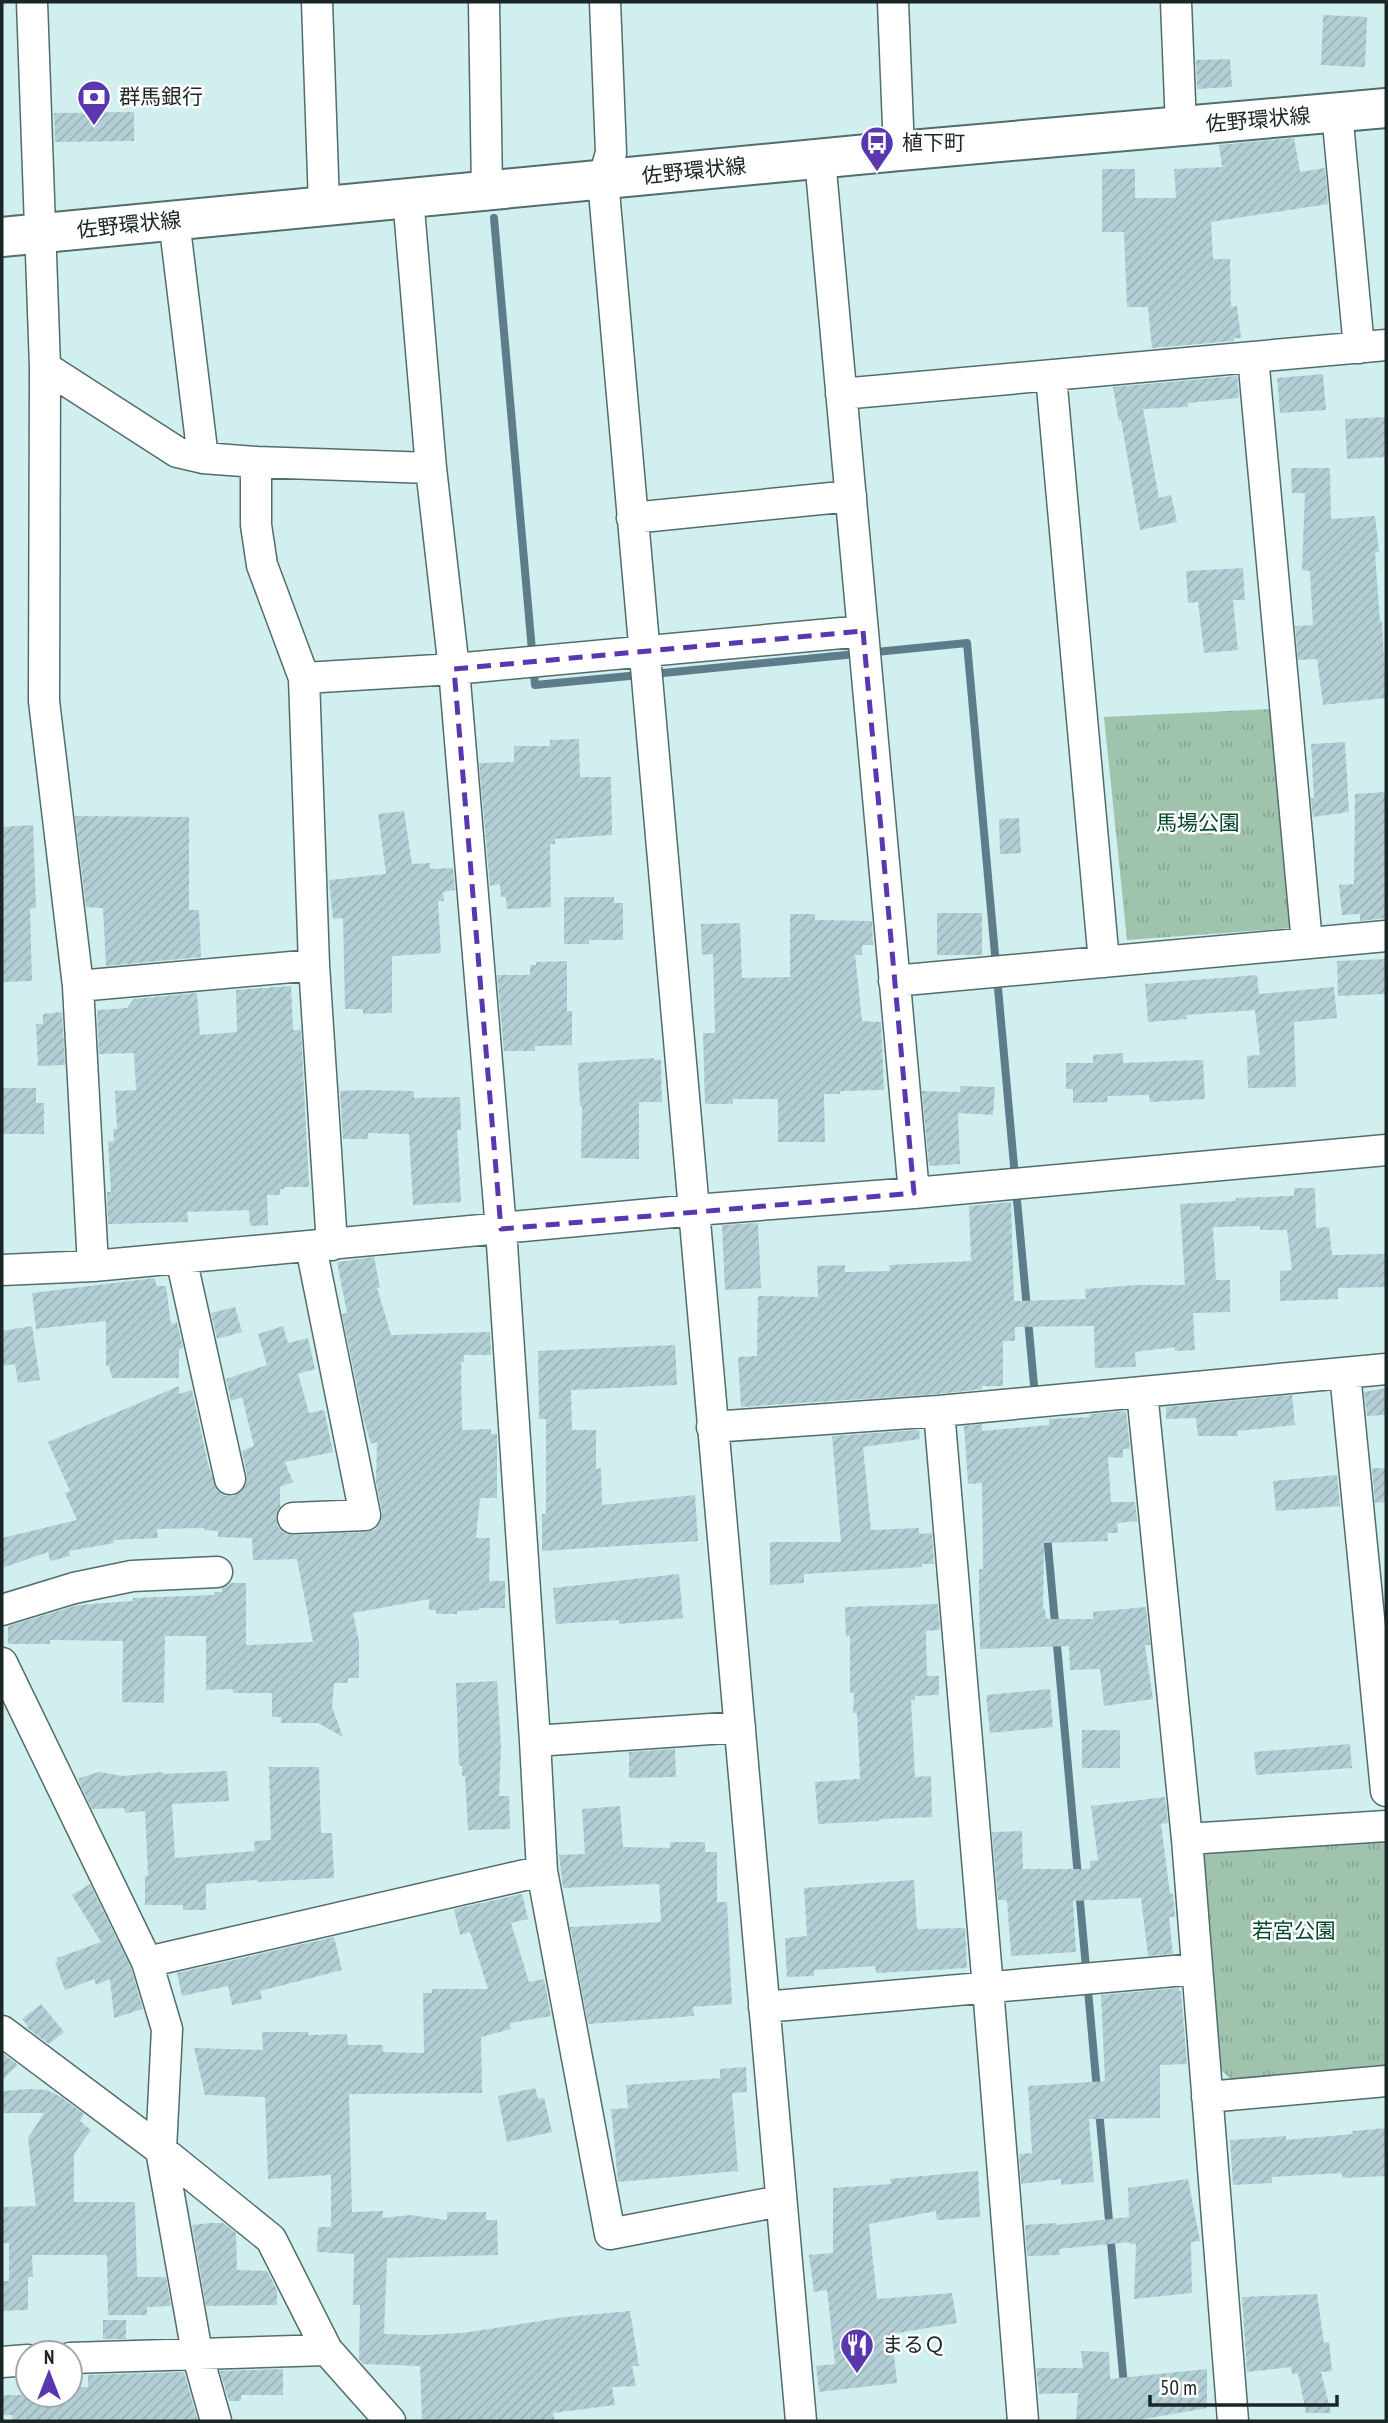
<svg xmlns="http://www.w3.org/2000/svg" width="1388" height="2423" font-family="'PT Sans Narrow','Noto Sans JP',sans-serif">
  <defs>
    <pattern id="park-tufts" width="24" height="20" patternUnits="userSpaceOnUse" patternTransform="scale(1.75)"><rect width="24" height="20" fill="#a0c3ad"/><path d="M3 7l-1-3M5 7V3M7 7l1-3M15 17l-1-3M17 17v-4M19 17l1-3" fill="none" stroke="#89a795"/></pattern>
    <pattern id="building-hatch" width="6" height="6" patternUnits="userSpaceOnUse" patternTransform="scale(1.75)"><rect width="6" height="6" fill="#b3cfd6"/><path d="M-1 1l2-2M0 6l6-6M5 7l2-2" fill="none" stroke="#99b2b8"/></pattern>
  </defs>
  <rect width="100%" height="100%" fill="#d1efef"/>
  <path fill="url(#park-tufts)" d="M1270 709 1291 928 1127 940 1104 717Z
    M1385 1830 1386 2069 1232 2080 1215 2065 1192 1842Z"/>
  <g fill="none" stroke-linecap="round" stroke-linejoin="round">
    <path stroke="#5f7c8b" stroke-width="8" d="M494 218 535 685 640 675
      M653 674 967 643 1015 1177
      M1016 1189 1035 1396
      M1047 1535 1078 1877
      M1079 1890 1097 2090
      M1099 2110 1124 2386"/>
  </g>
  <path fill="url(#building-hatch)" d="M1323 15 1367 17 1365 67 1321 65Z
    M1230 59 1232 87 1197 89 1196 60Z
    M134 112V141L55 142 54 113Z
    M1294 138 1300 172 1325 168 1328 204 1211 222 1213 259H1230L1231 307 1237 306 1241 338H1234V341L1152 348 1148 307H1127L1124 232H1102V169H1135V198H1176L1174 169 1222 167 1219 145Z
    M1323 374 1326 410 1280 413 1277 378Z
    M1237 376 1239 398 1188 403V407L1143 409 1159 498 1171 495 1177 522 1140 530 1121 420 1119 421 1113 387Z
    M1386 417V457L1347 459 1345 419Z
    M1291 468H1330L1331 519 1375 516 1379 552 1375 553 1380 622 1382 621 1386 698 1323 705 1317 659 1298 660 1295 626 1313 625 1310 571 1302 570 1305 493H1292Z
    M1243 568 1245 600H1233L1238 650 1204 653 1198 602 1188 603 1186 571Z
    M579 739 580 777H611L612 835 555 839V844H550L551 907 507 909 506 897H501L500 884 490 886 479 763 514 762V746H550V740Z
    M1345 742 1349 812 1313 817 1311 798H1314L1311 744Z
    M1386 792V918L1360 921V914L1342 915 1339 885 1354 884 1355 794Z
    M404 811 412 864 430 863V869L453 868 455 890 443 892 444 901H438L441 953 392 956V1013L363 1014V1009H345L343 918 333 919 329 880 386 874 378 814Z
    M75 816 189 817V910H199L201 957 106 966 103 908 86 907Z
    M1019 818 1021 853 1000 854 999 819Z
    M33 825 36 908 30 909 32 981 2 982V827Z
    M564 897H614V903H623V940H589V944H564Z
    M937 913H982V955H937Z
    M790 914H815V920L872 921 873 945H862V955H855L862 1021 881 1022 884 1090 840 1091V1094H824L825 1142H778V1099H733V1104H705L703 1033H715L713 954 702 955 701 924 740 923 742 978 790 977Z
    M1386 959V994L1338 996 1337 961Z
    M567 961V1011H572V1045L535 1046V1051H504L497 975H530V965H536V962Z
    M1257 975 1259 994 1334 987 1337 1018 1294 1022 1296 1087 1248 1088 1247 1056 1260 1055 1255 1010 1186 1015 1187 1019 1148 1022 1145 984Z
    M291 986 293 1030H301L309 1187H284V1189H280V1195H267L268 1225 250 1226 249 1210 187 1212 188 1222 108 1224 107 1192H111L108 1142 114 1141 113 1129H117L115 1091 136 1090 134 1053 99 1054 97 1010 127 1008 134 999 197 993 200 1035 237 1032 236 990Z
    M62 1012 65 1065 38 1066 36 1024H43V1014Z
    M1123 1053V1063L1203 1060 1205 1099 1150 1102 1149 1095 1107 1096 1108 1102 1073 1103V1089H1066V1063H1093V1055Z
    M654 1058V1060H661L662 1102H639V1159L581 1158 582 1106H580L578 1063Z
    M961 1086 995 1087 993 1115 958 1113 960 1164 929 1166 922 1091 960 1092Z
    M2 1088H36V1103H44V1134H2Z
    M365 1090 414 1091V1098L460 1097 461 1130H457L461 1202 413 1205 409 1134 368 1133V1139H343L340 1091Z
    M1294 1188H1315L1316 1228 1329 1227 1332 1255 1386 1254V1287L1338 1288V1299L1280 1301V1271L1292 1270 1287 1230H1260V1226L1213 1227 1216 1280H1230V1312L1193 1313 1195 1350 1175 1351V1347L1135 1352 1136 1367 1095 1368 1094 1326 1015 1327V1341H1003V1386H982V1389L938 1394 741 1407 738 1357 757 1356 758 1296 818 1297 817 1266 845 1265V1272L890 1271 889 1265 971 1261 969 1206 1011 1202 1014 1301 1086 1299 1085 1289 1137 1285H1185L1180 1204 1236 1201V1198L1294 1196Z
    M758 1223 761 1288 725 1290 722 1225Z
    M374 1257 380 1288H377L391 1335 490 1332 491 1355H464V1362H461L462 1430 491 1429V1434H497V1498H480L476 1538H490L489 1581H505V1608H479V1610L457 1611V1614H436V1610H429V1599L353 1613 359 1642V1678H348V1683H334L332 1707 343 1737 318 1723H281V1717H272V1693H233V1689L206 1690V1636H165L164 1703 122 1702 123 1641 50 1640V1644H8V1626L78 1605 133 1601V1598L214 1595V1592H222V1588L230 1583H246V1645L313 1642 297 1559 253 1560 252 1538 218 1537V1531L204 1530V1528L157 1529 158 1538 114 1540V1543L69 1551 70 1556 50 1561 48 1552 2 1568V1538L77 1520 65 1493 70 1491 48 1442 179 1386V1394L192 1390 208 1464 217 1490 225 1496H233L241 1492 246 1485 247 1476 242 1451 254 1446 242 1397 231 1401 226 1379 267 1365 258 1334 283 1326 288 1343 308 1338 315 1369 298 1374 309 1413 324 1410 333 1452 285 1462 293 1482 280 1487V1507L276 1518 278 1527 284 1533 294 1535 366 1532 376 1529 381 1521 382 1512 376 1482 377 1442 371 1444 364 1421 342 1314 347 1313 337 1262Z
    M155 1278 156 1286H166L171 1324 177 1322 183 1348 179 1349V1378H112L109 1366H106V1321L36 1329 32 1293Z
    M235 1307 242 1332 217 1339 211 1313Z
    M32 1326 40 1380 18 1383 15 1364 2 1366V1331Z
    M675 1345 677 1385 571 1390 572 1430H596V1469L601 1468 602 1505 695 1495 698 1541 542 1551V1514H546V1419H539L538 1351Z
    M1386 1388V1415L1367 1416 1364 1392Z
    M1292 1395 1295 1425 1237 1431 1238 1436H1198L1196 1418 1166 1419V1407Z
    M1126 1411 1130 1449H1123V1458L1108 1457 1111 1502H1135L1137 1521 1117 1523 1118 1533H1107L1108 1541 1044 1543 1043 1609H1045L1046 1619H1093V1612L1146 1607 1150 1645H1145L1153 1699 1104 1706 1100 1669 1070 1670 1069 1646 980 1649 979 1596V1569H983L982 1483 968 1484 964 1426 982 1424V1431L1049 1425V1419L1090 1417V1414Z
    M919 1430 920 1439 863 1447 871 1530 919 1528V1534L932 1533 934 1564H922V1567L804 1574V1583L770 1585V1542H841L832 1436Z
    M1372 1468H1386V1502L1375 1503Z
    M1337 1475 1340 1506 1276 1511 1273 1481Z
    M679 1574 683 1618 619 1624V1620L556 1624 553 1588Z
    M938 1604 940 1630 926 1631 927 1676H939V1695L915 1696V1700H911L915 1777 931 1776 932 1817 879 1819V1821L818 1824 815 1782 860 1779 857 1713H853L854 1693H850V1636H846L845 1607Z
    M497 1681 501 1748 499 1796H509L510 1829 468 1830 465 1776H462V1766L459 1765 456 1683Z
    M1050 1689 1053 1727 990 1733 986 1695Z
    M1082 1730H1120V1768H1082Z
    M1350 1744 1352 1768 1256 1775 1254 1752Z
    M675 1749 676 1777 629 1778V1752Z
    M269 1767H319L321 1833H332L334 1878 257 1882V1880L206 1884V1910H183V1905H145V1876H148L145 1811 125 1813 124 1808 92 1809 79 1782V1778L99 1772 123 1776 163 1772V1774L227 1771 229 1801 172 1804 175 1858 255 1851 254 1841 271 1840Z
    M1165 1797 1168 1823 1161 1824 1170 1894H1173L1175 1917H1169L1173 1954 1148 1956 1141 1898 1073 1901 1076 1952 1011 1956 1007 1900H998L992 1832 1022 1831 1023 1869H1090V1861L1098 1860 1091 1806Z
    M620 1806 623 1847 670 1848V1842H705V1852H717V1902H727L732 2004 693 2007 694 2016 588 2024 570 1927 661 1922 659 1884 563 1888 559 1855 585 1854 582 1809Z
    M914 1880 917 1929 965 1928 967 1968 876 1973 875 1966 814 1970V1976L787 1977 785 1938 807 1936 804 1888Z
    M90 1884 131 1968 143 2009 114 2018 110 1979 96 1985 94 1979 65 1990 55 1962 58 1961 57 1958 101 1942 72 1895Z
    M522 1894 528 1919 511 1923 529 1982 544 1979 551 2016 510 2023 511 2029 481 2037 482 2093 349 2094 352 2212 383 2211V2218L410 2215 447 2220V2212H486V2220H497L498 2255 387 2258 384 2334 423 2335 463 2333 565 2317 630 2311 639 2366H632L636 2386 612 2387 615 2405 553 2413 555 2421H422L420 2366 363 2364 359 2359 360 2305H353L354 2254 317 2252 318 2227H331V2175L268 2179 265 2097 205 2095 194 2048 263 2050 262 2032H308V2035L347 2034 348 2045H383V2052L424 2053 423 1993H432V1989H488L470 1932 460 1935 454 1909Z
    M334 1937 342 1970 260 1991 262 1999 232 2005 228 1986 182 1996 177 1973Z
    M1179 1988V1991H1181L1187 2064 1160 2065V2118L1089 2119 1094 2182 1061 2185V2179L1021 2184 1019 2154 1032 2153 1028 2086 1105 2081 1101 1995Z
    M41 2004 64 2032 49 2044 26 2027 28 2026 22 2019Z
    M2 2053 18 2065 2 2080Z
    M746 2067 747 2092 732 2093 738 2171 618 2182 611 2109 628 2108 626 2085 720 2078V2069Z
    M535 2088 538 2099 544 2098 552 2132 507 2142 498 2096Z
    M31 2089 47 2090 61 2097 84 2114 80 2121 91 2130 74 2154V2202H135L137 2277H166L171 2306 147 2307V2315H108L107 2255H32L33 2277H28V2310L2 2311V2281H9V2243H2V2207L36 2206 28 2138 44 2113H2V2091Z
    M1386 2128V2176L1343 2178 1342 2173 1272 2177V2183L1233 2185 1230 2140 1286 2136V2140L1353 2134 1352 2131Z
    M978 2171 980 2217 937 2220 936 2211 869 2224 877 2299 952 2293 957 2323 892 2334 897 2383 819 2392 816 2366 835 2364 827 2290 814 2292 809 2255 833 2253V2188L891 2184 890 2179Z
    M1188 2179 1200 2241 1191 2242 1192 2293 1134 2299 1136 2244H1130V2242L1059 2249 1060 2255 1027 2256 1025 2225 1056 2223 1057 2225 1129 2217 1128 2188Z
    M210 2223H223L236 2233 237 2270 267 2271 277 2290V2305L206 2306 192 2225Z
    M1317 2294 1324 2343 1329 2342 1332 2371 1321 2372 1331 2413H1306L1298 2373 1292 2374 1291 2367 1247 2372 1242 2297Z
    M103 2320H126V2339H103Z
    M1081 2351 1109 2352 1110 2379 1207 2369V2408L1132 2421H1076L1078 2393 1039 2394 1036 2368H1083Z
    M283 2369V2395H241V2401H229L220 2371Z
    M184 2372 198 2421H13L12 2415H2V2395H70V2387H88V2375Z"/>
  <g fill="none" stroke-linecap="round" stroke-linejoin="round">
    <g stroke="#516d6c" stroke-width="33">
      <path id="minor" d="M317 2 324 205
        M484 2 487 190
        M605 2 611 153 603 180 801 2421
        M893 2 899 151
        M1176 2 1181 127
        M1337 112 1359 348
        M820 159 914 1193
        M408 197 431 468 454 669 501 1229 535 1741 542 1871
        M174 220 203 458
        M1253 357 1307 943
        M45 367 177 452 203 458 256 462V525L262 565 304 678 314 965 332 1245
        M1051 376 1104 962
        M841 394 1386 345
        M256 462 431 468
        M632 518 851 496
        M304 678 454 669 863 631
        M894 981 1386 936
        M78 986 314 965
        M181 1258 230 1479
        M93 1266 695 1210 914 1193 1386 1150
        M2 1270 93 1266 78 986 44 701 45 367 32 2
        M1345 1373 1386 1791
        M1142 1392 1187 1839 1233 2421
        M939 1411 988 1988 1023 2421
        M712 1427 939 1411 1386 1369
        M293 1518 365 1515 311 1247
        M2 1610 74 1588 132 1576 217 1572
        M2 1663 147 1962 167 2029 161 2150 197 2353 216 2421
        M535 1741 740 1727
        M1187 1839 1386 1826
        M147 1962 542 1871 610 2234 780 2201
        M764 2007 1197 1969
        M2 2031 161 2150 271 2239 327 2350 390 2421
        M1207 2097 1386 2081
        M70 2358 327 2350
        M2 2362 28 2360"/>
    </g>
    <g stroke="#516d6c" stroke-width="42">
      <path id="major" d="M2 237 899 151 1386 108"/>
    </g>
    <use href="#minor" stroke="#fff" stroke-width="30"/>
    <use href="#major" stroke="#fff" stroke-width="38"/>
  </g>
  <path fill="none" stroke="#5b37af" stroke-width="5" stroke-dasharray="14 9" stroke-linejoin="round" d="M863 631 914 1193 501 1229 454 669Z"/>
  <defs>
    <g id="bank-pin" transform="scale(1.75)"><path d="M0 17L-7.5 6A9.5 9.5 0 1 1 7.5 6Z" fill="#5b37af" stroke="#fff"/><path d="M-6-4H6V4H-6ZM0-2.3a2.3 2.3 0 1 0 0 4.6a2.3 2.3 0 1 0 0-4.6Z" fill="#fff"/></g>
    <g id="bus-pin" transform="scale(1.75)"><path d="M0 17L-7.5 6A9.5 9.5 0 1 1 7.5 6Z" fill="#5b37af" stroke="#fff"/><path d="M-5-6H5V4H4V6H2V4H-2V6H-4V4H-5ZM-3.5-4V0h7V-4ZM-3.5 1.2v1.5H-2V1.2ZM2 1.2v1.5H3.5V1.2Z" fill="#fff"/></g>
    <g id="restaurant-pin" transform="scale(1.75)"><path d="M0 17L-7.5 6A9.5 9.5 0 1 1 7.5 6Z" fill="#5b37af" stroke="#fff"/><path d="M-5-6h1v4h1v-4h1v4h1v-4h1v5L-1.5 .5V6h-2V.5L-5-1ZM5-6V6H3V1.5H1.5Q1.5-4 5-6Z" fill="#fff"/></g>
  </defs>
  <g fill-rule="evenodd">
    <use href="#bank-pin" x="94" y="97"/>
    <use href="#bus-pin" x="877" y="143"/>
    <use href="#restaurant-pin" x="857" y="2345"/>
  </g>
  <g text-anchor="middle" stroke-width="5" stroke-linejoin="round" paint-order="stroke">
    <g font-size="21" fill="#1a2626" stroke="#fff" text-anchor="start">
      <text x="119" y="104">群馬銀行</text>
      <text x="902" y="150">植下町</text>
      <text x="882" y="2352">まるＱ</text>
    </g>
    <g font-size="21" fill="#1a2626" stroke="#fff">
      <text transform="translate(1258 120) rotate(-5)" y="7">佐野環状線</text>
      <text transform="translate(694 171) rotate(-6)" y="7">佐野環状線</text>
      <text transform="translate(129 225) rotate(-6)" y="7">佐野環状線</text>
    </g>
    <g font-size="21" fill="#02482a" stroke="#fff">
      <text x="1198" y="830">馬場公園</text>
      <text x="1294" y="1938">若宮公園</text>
    </g>
  </g>
  <rect width="1388" height="2423" fill="none" stroke="#1a2626" stroke-width="7"/>
  <g transform="translate(49 2374)"><circle r="33" fill="#ffffff" stroke="#a3a8a8" stroke-width="2"/>
  <path d="M0-5L12 26L0 18L-12 26Z" fill="#5b37af"/>
  <text y="-10" font-size="19" font-weight="bold" text-anchor="middle" fill="#1a2626">N</text>
  </g>
  <path d="M1150 2395v10h187v-10" fill="none" stroke="#1a2626" stroke-width="3.5"/>
  <text x="1160" y="2395" font-size="21" fill="#1a2626" stroke="#ffffff" stroke-width="5" paint-order="stroke">50 m</text>
</svg>
